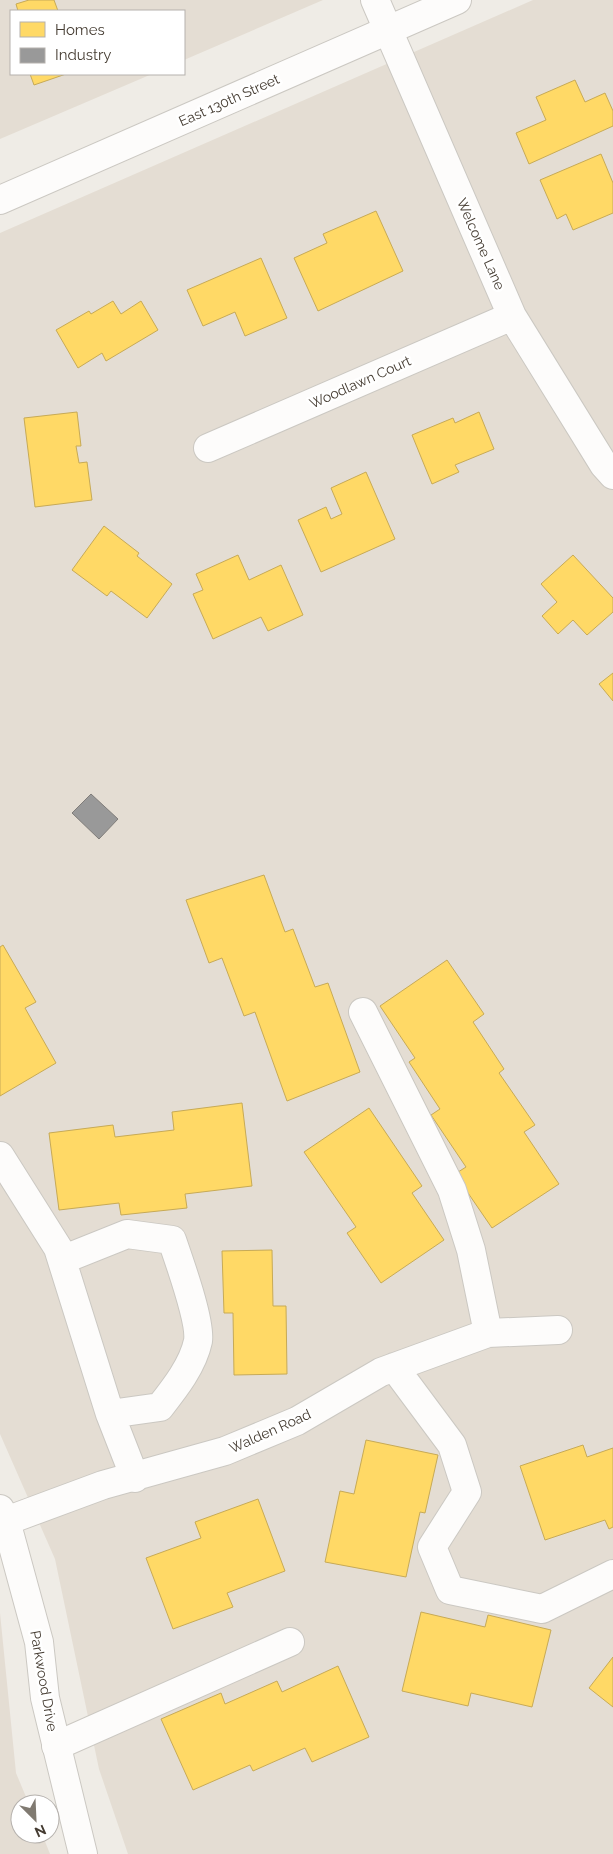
<svg xmlns="http://www.w3.org/2000/svg" width="613" height="1854" font-family="Raleway,sans-serif">
  <rect width="100%" height="100%" fill="#efece6"/>
  <path fill="#e4ddd3" d="M0 0H323L184 60V11H11V74H152L0 139Z
    M533 0H613V1854H128L99 1769 55 1559 0 1434V233Z
    M0 1613 16 1773 29 1804H20V1834H42L50 1854H0Z"/>
  <path fill="#ffd966" stroke="#c7aa56" d="M29 0H54L58 11H18L16 4Z
    M30 74H66L34 85Z
    M575 80 585 102 605 93 613 111V126L529 164 516 133 546 120 536 97Z
    M601 154 613 183V213L573 230 566 214 557 219 540 180Z
    M376 211 403 271 318 311 294 258 327 243 323 234Z
    M261 258 287 318 245 336 235 312 203 326 187 290Z
    M113 301 121 314 141 301 158 330 106 361 102 353 78 368 56 330 89 311 91 314Z
    M77 412 81 446H76L79 463 87 462 92 500 35 507 24 418Z
    M479 412 494 449 455 465 459 472 432 484 412 435 453 418 455 423Z
    M366 472 395 539 321 572 298 520 326 507 331 519 342 514 331 488Z
    M104 526 139 553 137 556 172 584 147 618 111 591 107 596 72 570Z
    M238 555 249 580 281 565 303 615 268 631 261 617 213 639 193 594 203 590 196 574Z
    M573 555 613 598V612L587 635 573 620 558 634 542 616 557 602 541 584Z
    M613 673V701L599 684Z
    M264 875 285 932 293 929 315 987 328 983 360 1072 287 1101 255 1012 244 1016 222 958 209 963 186 900Z
    M3 945 36 1002 25 1008 56 1063 0 1096V947Z
    M447 960 484 1014 473 1022 504 1069 499 1073 535 1125 524 1132 559 1184 492 1228 455 1174 466 1167 431 1115 440 1109 409 1062 415 1058 380 1006Z
    M242 1103 252 1186 185 1194 187 1208 121 1215 119 1203 59 1210 49 1133 113 1125 115 1137 174 1130 172 1112Z
    M369 1108 422 1186 412 1193 444 1240 381 1283 347 1233 356 1227 304 1152Z
    M272 1250 273 1306H286L287 1374 234 1375 233 1313H224L222 1251Z
    M366 1440 438 1455 425 1513 420 1512 406 1577 325 1562 340 1491 354 1494Z
    M583 1445 587 1457 613 1448V1527L609 1529 605 1520 545 1540 520 1466Z
    M258 1499 285 1571 227 1593 233 1607 173 1629 146 1558 201 1538 195 1522Z
    M421 1612 485 1627 488 1615 551 1630 532 1707 471 1693 468 1706 402 1691Z
    M613 1657V1707L589 1688Z
    M338 1666 369 1737 312 1762 305 1748 253 1771 250 1765 193 1790 161 1719 221 1693 225 1704 277 1681 282 1692Z"/>
  <path fill="#999" stroke="#807d7a" d="M91 794 118 819 99 839 72 813Z"/>
  <g fill="none" stroke-linecap="round" stroke-linejoin="round">
    <g stroke="#cbc8c2" stroke-width="30">
      <path id="minor" d="M375 0 512 316 604 465 613 475
        M208 448 512 316
        M363 1012 452 1190 471 1250 488 1333
        M0 1156 58 1248 110 1414 135 1478
        M62 1260 127 1234 172 1240C179 1261 201 1321 198 1341 193 1365 175 1388 160 1407L110 1414
        M394 1367 452 1445 467 1492 432 1547 450 1590 542 1609 613 1574
        M6 1521 103 1485 225 1451 297 1421 381 1372 488 1333 558 1330
        M56 1746 290 1642"/>
    </g>
    <g stroke="#cbc8c2" stroke-width="30">
      <path id="tertiary" d="M0 200 457 0
        M0 1509 6 1521 39 1642 45 1698 83 1854"/>
    </g>
    <use href="#minor" stroke="#fdfcfb" stroke-width="28"/>
    <use href="#tertiary" stroke="#fdfcfb" stroke-width="28"/>
  </g>
  <g text-anchor="middle" stroke-width="5" stroke-linejoin="round" paint-order="stroke">
    <g font-size="14" fill="#453c32" stroke="#fff">
      <text transform="translate(229 100) rotate(-24)" y="5">East 130th Street</text>
      <text transform="translate(481 244) rotate(66)" y="5">Welcome Lane</text>
      <text transform="translate(360 382) rotate(-24)" y="5">Woodlawn Court</text>
      <text transform="translate(270 1431) rotate(-24)" y="5">Walden Road</text>
      <text transform="translate(44 1681) rotate(80)" y="5">Parkwood Drive</text>
    </g>
  </g>
  <rect x="10" y="10" width="175" height="65" fill="#ffffff" stroke="#b5b1ad"/>
  <rect x="20" y="22" width="25" height="15" fill="#ffd966" stroke="#b5b1ad"/>
  <text x="55" y="35" font-size="15" fill="#453c32">Homes</text>
  <rect x="20" y="48" width="25" height="15" fill="#999999" stroke="#b5b1ad"/>
  <text x="55" y="60" font-size="15" fill="#453c32">Industry</text>
  <g transform="translate(35 1819) rotate(156)"><circle r="24" fill="#ffffff" stroke="#b5b1ad"/>
  <path d="M0-4L9 19L0 12L-9 19Z" fill="#807a71"/>
  <text y="-8" font-size="14" font-weight="bold" text-anchor="middle" fill="#453c32">N</text>
  </g>
</svg>
